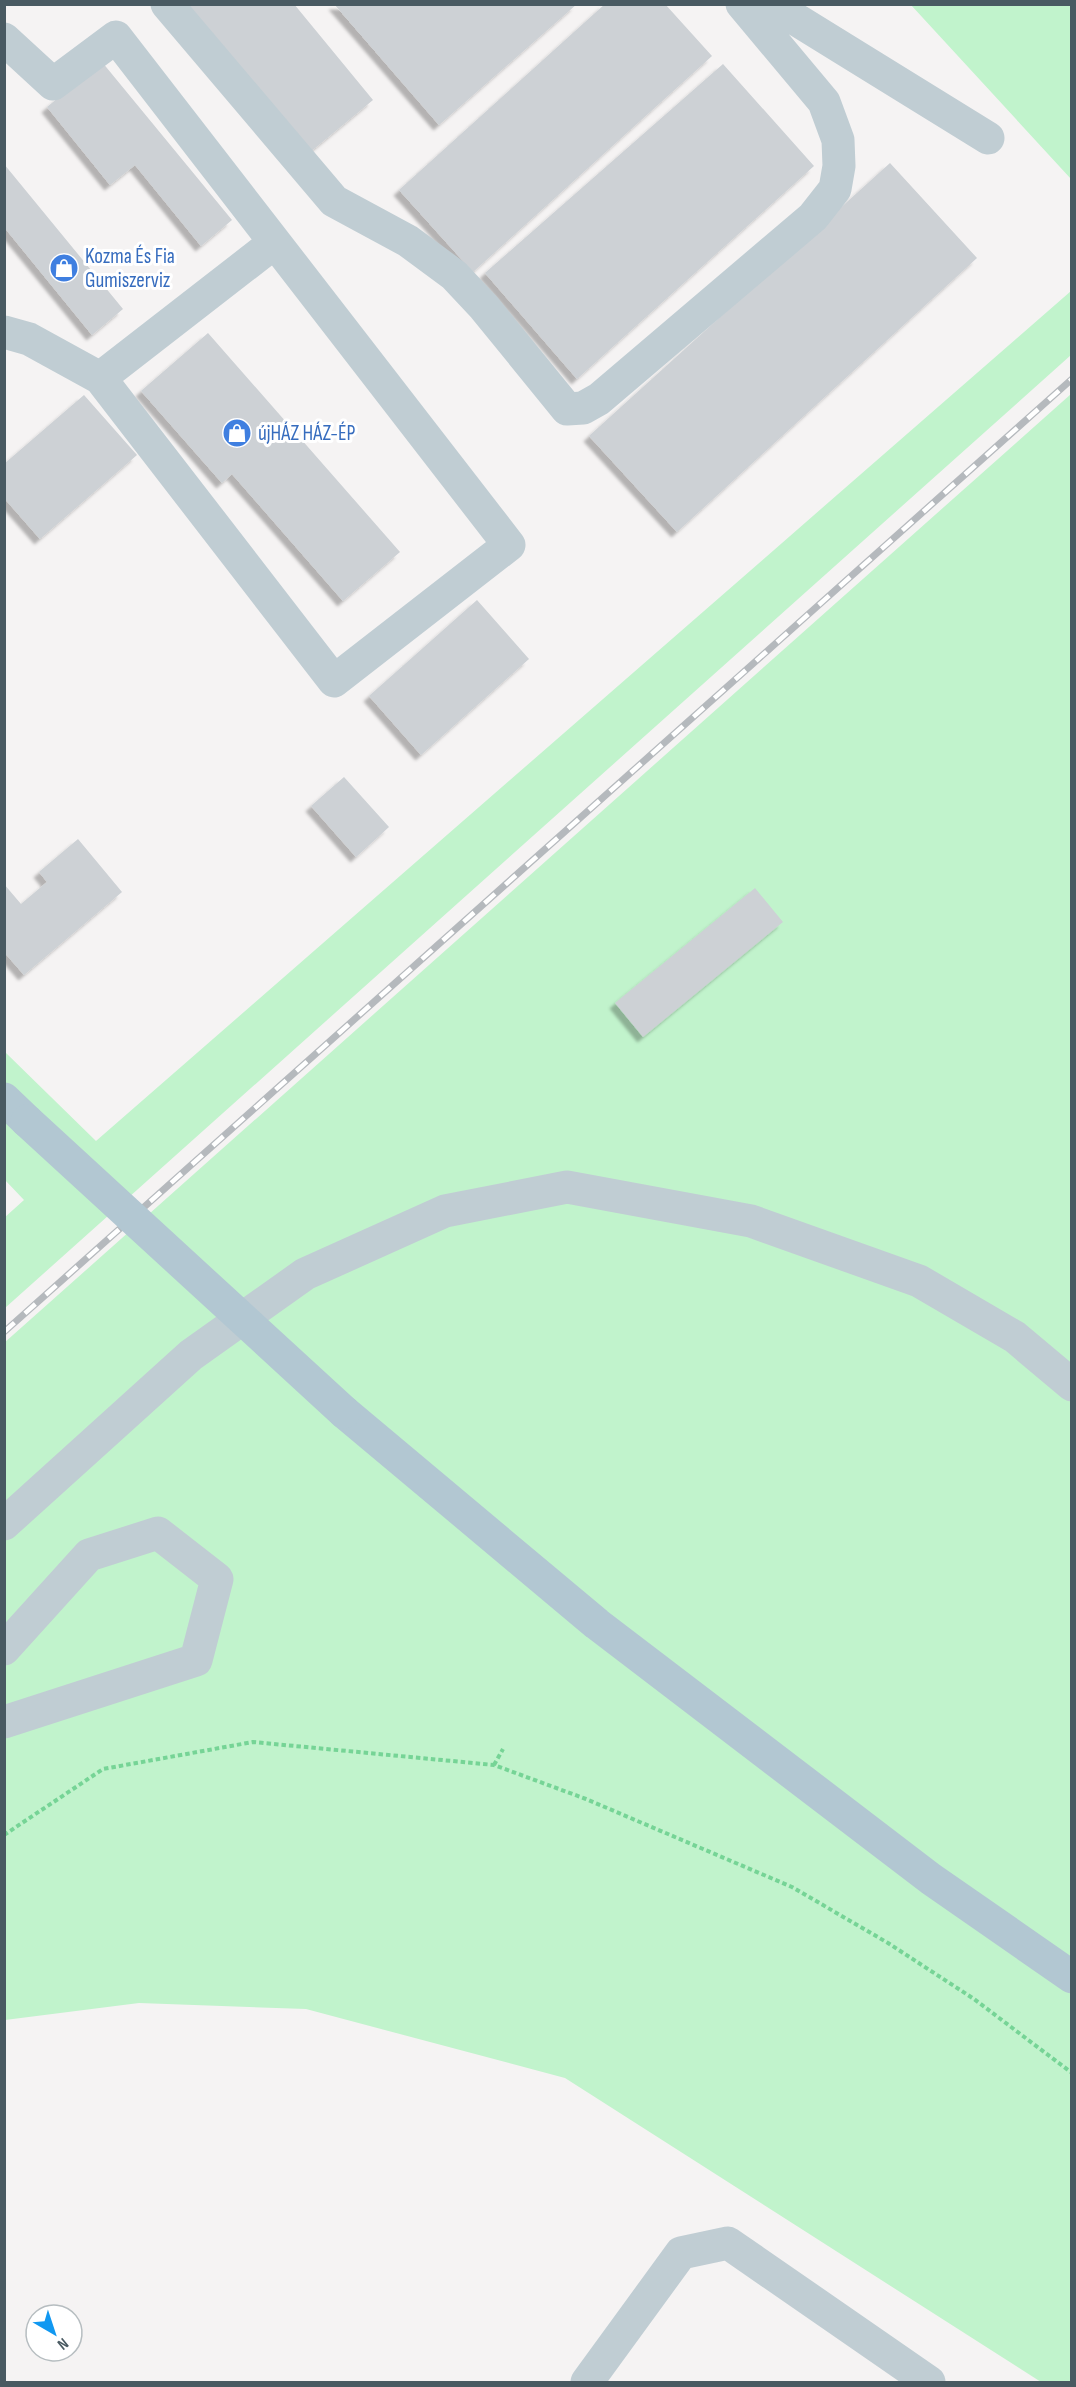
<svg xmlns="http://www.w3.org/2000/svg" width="1076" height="2387" font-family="'Sofia Sans Condensed',sans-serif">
  <defs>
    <filter id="shadow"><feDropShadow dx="-5.5" dy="5.5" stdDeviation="1.5" flood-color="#0004"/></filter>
  </defs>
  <rect width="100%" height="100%" fill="#f5f3f3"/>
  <path fill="#c1f3cc" d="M911 5H1071V179Z
    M1071 291V355L5 1308 4 1218 24 1200 5 1180V1052L96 1141Z
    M1071 394V2382H1041L565 2078 306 2009 139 2003 5 2020 4 1343Z"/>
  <path fill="#cdd1d5" filter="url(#shadow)" d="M186 4H294L373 100 309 153Z
    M334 4H577L439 125Z
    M605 4H665L712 56 473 272 399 190Z
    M102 62 232 220 201 246 135 165 110 185 47 107Z
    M723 64 814 166 577 379 485 273Z
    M890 163 977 258 677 532 589 436Z
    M4 164 123 309 92 335 4 227Z
    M208 333 400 552 343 601 232 474 222 483 141 391Z
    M84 395 137 455 40 539 4 498V464Z
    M477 600 529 659 421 755 369 696Z
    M344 777 389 827 356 857 311 806Z
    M78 839 122 892 24 975 4 952V884L21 904 47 882 39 872Z
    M755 888 783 922 643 1037 615 1003Z"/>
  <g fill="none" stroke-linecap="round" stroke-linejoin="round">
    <path stroke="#76d496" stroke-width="4" stroke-dasharray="4.5 3" stroke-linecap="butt" d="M494 1765 503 1749
      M4 1835 103 1769 253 1742 494 1765 586 1799 792 1887 888 1943 974 1999 1072 2073"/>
    <path stroke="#c0cdd3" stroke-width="33" d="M167 4 334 201 408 241 454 275 484 307 567 409 583 408 599 399 813 217 835 189 839 166 838 140 824 102 742 4
      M771 4 988 138
      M4 39 53 84 116 37 509 545 334 681 100 378 29 339 4 332
      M100 378 274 243
      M4 1524 191 1355 305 1274 445 1211 567 1187 751 1221 919 1281 1015 1337 1072 1385
      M4 1649 89 1555 158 1533 217 1579 196 1660 4 1722
      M587 2382 681 2253 728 2243 929 2382"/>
    <path stroke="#b2c7d2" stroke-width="33" d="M4 1099 27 1121
      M344 1412 597 1624 931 1879 1072 1977"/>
    <g stroke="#b5b9bd" stroke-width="7">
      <path id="rail" d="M4 1332 1072 379"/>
    </g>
    <use href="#rail" stroke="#fff" stroke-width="4.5" stroke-dasharray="14" stroke-linecap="butt"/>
    <path stroke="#b2c7d2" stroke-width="33" d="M27 1121 344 1412"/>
  </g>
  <defs>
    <g id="shop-disc" transform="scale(1.5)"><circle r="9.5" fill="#3f7fe0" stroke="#fff"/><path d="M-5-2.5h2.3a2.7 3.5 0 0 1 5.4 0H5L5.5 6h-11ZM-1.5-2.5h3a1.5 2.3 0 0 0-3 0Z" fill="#fff"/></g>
  </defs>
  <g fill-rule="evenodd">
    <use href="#shop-disc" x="64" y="268"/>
    <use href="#shop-disc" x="237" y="433"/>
  </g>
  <g text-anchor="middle" stroke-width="6" stroke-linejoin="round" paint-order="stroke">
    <g font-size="21" fill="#366cbe" stroke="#fff" text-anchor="start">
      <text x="85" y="263">Kozma És Fia<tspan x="85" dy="24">Gumiszerviz</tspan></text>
      <text x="258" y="440">újHÁZ HÁZ-ÉP</text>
    </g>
  </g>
  <rect width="1076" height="2387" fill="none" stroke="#495a62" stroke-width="12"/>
  <g transform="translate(54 2333) rotate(141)"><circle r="28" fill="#ffffff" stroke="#b6bdc0" stroke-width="1.5"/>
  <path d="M0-4.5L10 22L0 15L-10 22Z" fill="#1198f1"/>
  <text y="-9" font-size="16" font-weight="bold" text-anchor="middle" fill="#495a62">N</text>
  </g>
</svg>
